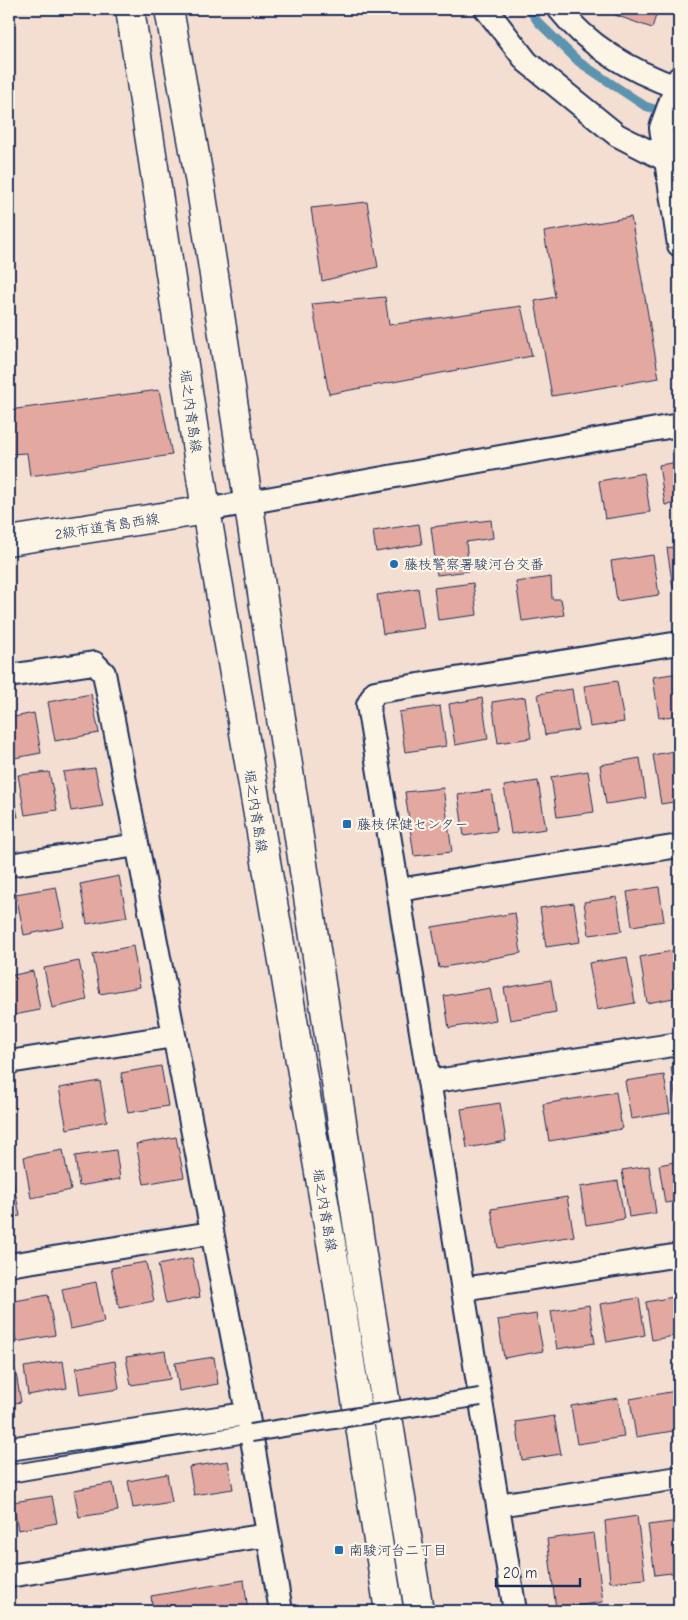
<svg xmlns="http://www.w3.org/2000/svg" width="688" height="1620" font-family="'Comic Neue','Klee One',sans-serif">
  <rect width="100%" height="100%" fill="#f4ded1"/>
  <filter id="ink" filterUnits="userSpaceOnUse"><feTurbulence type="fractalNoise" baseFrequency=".02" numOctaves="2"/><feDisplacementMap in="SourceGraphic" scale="10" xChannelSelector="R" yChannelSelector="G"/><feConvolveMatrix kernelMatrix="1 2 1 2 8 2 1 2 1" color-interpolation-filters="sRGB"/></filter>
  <g filter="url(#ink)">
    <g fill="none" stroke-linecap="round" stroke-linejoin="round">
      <path stroke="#5c93ae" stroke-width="9" d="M529 9 538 22 579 62 645 106 679 117"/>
    </g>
    <path fill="#e3a9a1" stroke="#1b2f5e" d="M617 9H658L652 28 615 15Z
      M367 202 378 267 322 281 311 208Z
      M631 217 659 378 552 396 535 301 555 297 544 232Z
      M385 297 389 325 521 306 532 356 329 394 312 304Z
      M159 390 172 455 30 476 27 453 9 454V410Z
      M679 462V503L665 505 659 465Z
      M644 473 650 512 605 519 599 481Z
      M491 520 493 538 466 542 469 571 437 575 431 527Z
      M419 524 422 544 376 552 373 531Z
      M679 546V587L673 588 667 548Z
      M653 555 659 595 617 601 611 561Z
      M551 577 552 599H561L564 615 522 621 516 582Z
      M473 583 477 615 438 620 434 588Z
      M418 588 424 628 383 634 377 595Z
      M679 673V715L659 718 653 677Z
      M617 681 624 722 590 727 584 686Z
      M572 689 578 730 545 735 538 694Z
      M91 694 99 733 55 741 48 702Z
      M525 697 531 738 498 743 492 702Z
      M482 698 488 739 455 745 449 704Z
      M440 706 446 746 405 752 399 712Z
      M34 713 41 753 9 759V718Z
      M679 750V801L661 804 653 755Z
      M640 758 646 798 606 804 600 765Z
      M95 768 103 806 71 811 63 772Z
      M588 771 594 812 557 817 551 777Z
      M49 772 57 810 25 815 18 775Z
      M9 778 18 817 9 818Z
      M538 781 546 829 511 834 504 786Z
      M443 788 452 852 414 856 405 792Z
      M491 790 497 831 464 836 458 795Z
      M119 876 127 917 87 924 80 884Z
      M56 887 64 927 24 935 16 894Z
      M659 887 664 921 632 926 627 892Z
      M617 897 622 931 589 935 584 902Z
      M574 903 580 942 546 947 540 908Z
      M515 913 521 953 439 968 432 927Z
      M133 946 140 987 100 994 93 954Z
      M677 950 679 997 647 1003 640 957Z
      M627 957 635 1003 597 1010 589 963Z
      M79 961 87 1000 52 1008 44 968Z
      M33 971 40 1010 9 1016V976Z
      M551 980 556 1012 510 1020 504 988Z
      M490 988 496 1020 449 1028 444 996Z
      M679 1065V1116H678L671 1067Z
      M161 1066 168 1106 128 1113 121 1073Z
      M664 1075 670 1113 631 1119 625 1081Z
      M100 1081 107 1121 67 1129 59 1088Z
      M616 1092 622 1129 549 1141 543 1104Z
      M500 1103 506 1141 467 1148 461 1109Z
      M176 1137 184 1177 144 1184 136 1144Z
      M63 1150 71 1190 31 1198 24 1157Z
      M116 1150 120 1179 79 1186 75 1156Z
      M679 1161V1201L665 1203 659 1165Z
      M649 1166 656 1213 629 1217 622 1170Z
      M12 1175 20 1216 9 1218V1176Z
      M618 1181 624 1219 586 1225 580 1187Z
      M567 1197 574 1236 498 1248 491 1209Z
      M192 1258 200 1297 166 1304 158 1265Z
      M146 1262 154 1301 119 1308 111 1268Z
      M96 1282 104 1322 70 1329 62 1289Z
      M48 1295 55 1335 16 1342 9 1302Z
      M679 1296V1335L652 1340 646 1302Z
      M639 1298 645 1335 607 1342 600 1304Z
      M589 1305 595 1343 557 1349 551 1311Z
      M536 1314 543 1351 504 1358 498 1320Z
      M165 1351 170 1379 131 1385 126 1357Z
      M214 1357 218 1384 179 1391 175 1363Z
      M63 1361 67 1388 28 1395 24 1367Z
      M115 1361 119 1389 80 1395 76 1368Z
      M15 1368 21 1402 9 1404V1369Z
      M676 1391 679 1430 636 1437 630 1399Z
      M618 1398 624 1437 577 1444 571 1406Z
      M554 1416 561 1454 522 1460 516 1422Z
      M228 1461 233 1489 194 1495 189 1467Z
      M167 1474 172 1502 133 1508 128 1481Z
      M113 1483 118 1511 79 1517 74 1490Z
      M52 1496 57 1523 18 1530 13 1502Z
      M637 1516 645 1579 610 1582 605 1521Z
      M679 1521V1572L655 1575 648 1525Z
      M594 1533 603 1602 556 1609 547 1539Z
      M244 1580 248 1611H153L151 1596Z
      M85 1605V1611H41L40 1610Z"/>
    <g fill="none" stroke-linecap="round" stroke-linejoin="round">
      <g stroke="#1b2f5e" stroke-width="20">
        <path id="pedestrian" d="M9 1474 251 1433"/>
      </g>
      <g stroke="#1b2f5e" stroke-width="26">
        <path id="minor" d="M486 9 527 62 617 135 666 160
          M559 9C589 47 633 72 679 88
          M679 78 661 128 679 245
          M206 510 679 425
          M9 676 94 663 104 673 251 1433 281 1611
          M9 865 137 845
          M398 890 679 846
          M9 1062 174 1036
          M429 1082 679 1044
          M9 1265 211 1233
          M463 1289 679 1255
          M9 1449 245 1414
          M498 1505 679 1478
          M9 1576 267 1535
          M515 1611 368 705 375 692 679 643"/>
      </g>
      <g stroke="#1b2f5e" stroke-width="31">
        <path id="tertiary" d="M9 541 206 510"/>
      </g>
      <g stroke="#1b2f5e" stroke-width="31">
        <path id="secondary" d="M130 9 206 510 335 1266 389 1611
          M169 9 201 189 363 1261 419 1611"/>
      </g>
      <use href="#pedestrian" stroke="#fcf5e5" stroke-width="16"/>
      <use href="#minor" stroke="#fcf5e5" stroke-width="22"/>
      <use href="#tertiary" stroke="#fcf5e5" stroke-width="28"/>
      <use href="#secondary" stroke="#fcf5e5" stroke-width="28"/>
      <g stroke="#1b2f5e" stroke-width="20" stroke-linecap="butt">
        <path id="pedestrian-bridge" d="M251 1433 480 1397"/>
      </g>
      <use href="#pedestrian-bridge" stroke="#fcf5e5" stroke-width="16"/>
    </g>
  </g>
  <g fill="#1f6fb2" stroke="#fcf5e5" stroke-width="2">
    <circle cx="394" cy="564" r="5"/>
    <rect x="342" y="819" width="10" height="10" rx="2.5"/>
    <rect x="334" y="1545" width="10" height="10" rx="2.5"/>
  </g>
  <g text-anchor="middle" stroke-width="4.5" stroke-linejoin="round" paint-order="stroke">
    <g font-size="14" fill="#1b2f5e" stroke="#fcf5e5">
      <text transform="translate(191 411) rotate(82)" y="5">堀之内青島線</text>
      <text transform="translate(107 526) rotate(-9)" y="5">2級市道青島西線</text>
      <text transform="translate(256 811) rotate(81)" y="5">堀之内青島線</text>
      <text transform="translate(325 1210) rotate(80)" y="5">堀之内青島線</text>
    </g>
    <g font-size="14" fill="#1b2f5e" stroke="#fcf5e5" text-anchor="start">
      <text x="404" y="569">藤枝警察署駿河台交番</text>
      <text x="357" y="829">藤枝保健センター</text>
      <text x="349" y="1555">南駿河台二丁目</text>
    </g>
  </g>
  <rect width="688" height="1620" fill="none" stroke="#fcf5e5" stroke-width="30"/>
  <rect x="15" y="15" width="658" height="1590" fill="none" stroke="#1b2f5e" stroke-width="2" filter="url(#ink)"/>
  <path d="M496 1578v8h84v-8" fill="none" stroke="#1b2f5e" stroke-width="2.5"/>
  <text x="503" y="1578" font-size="15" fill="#1b2f5e" stroke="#fcf5e5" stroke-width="4" paint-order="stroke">20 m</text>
</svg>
